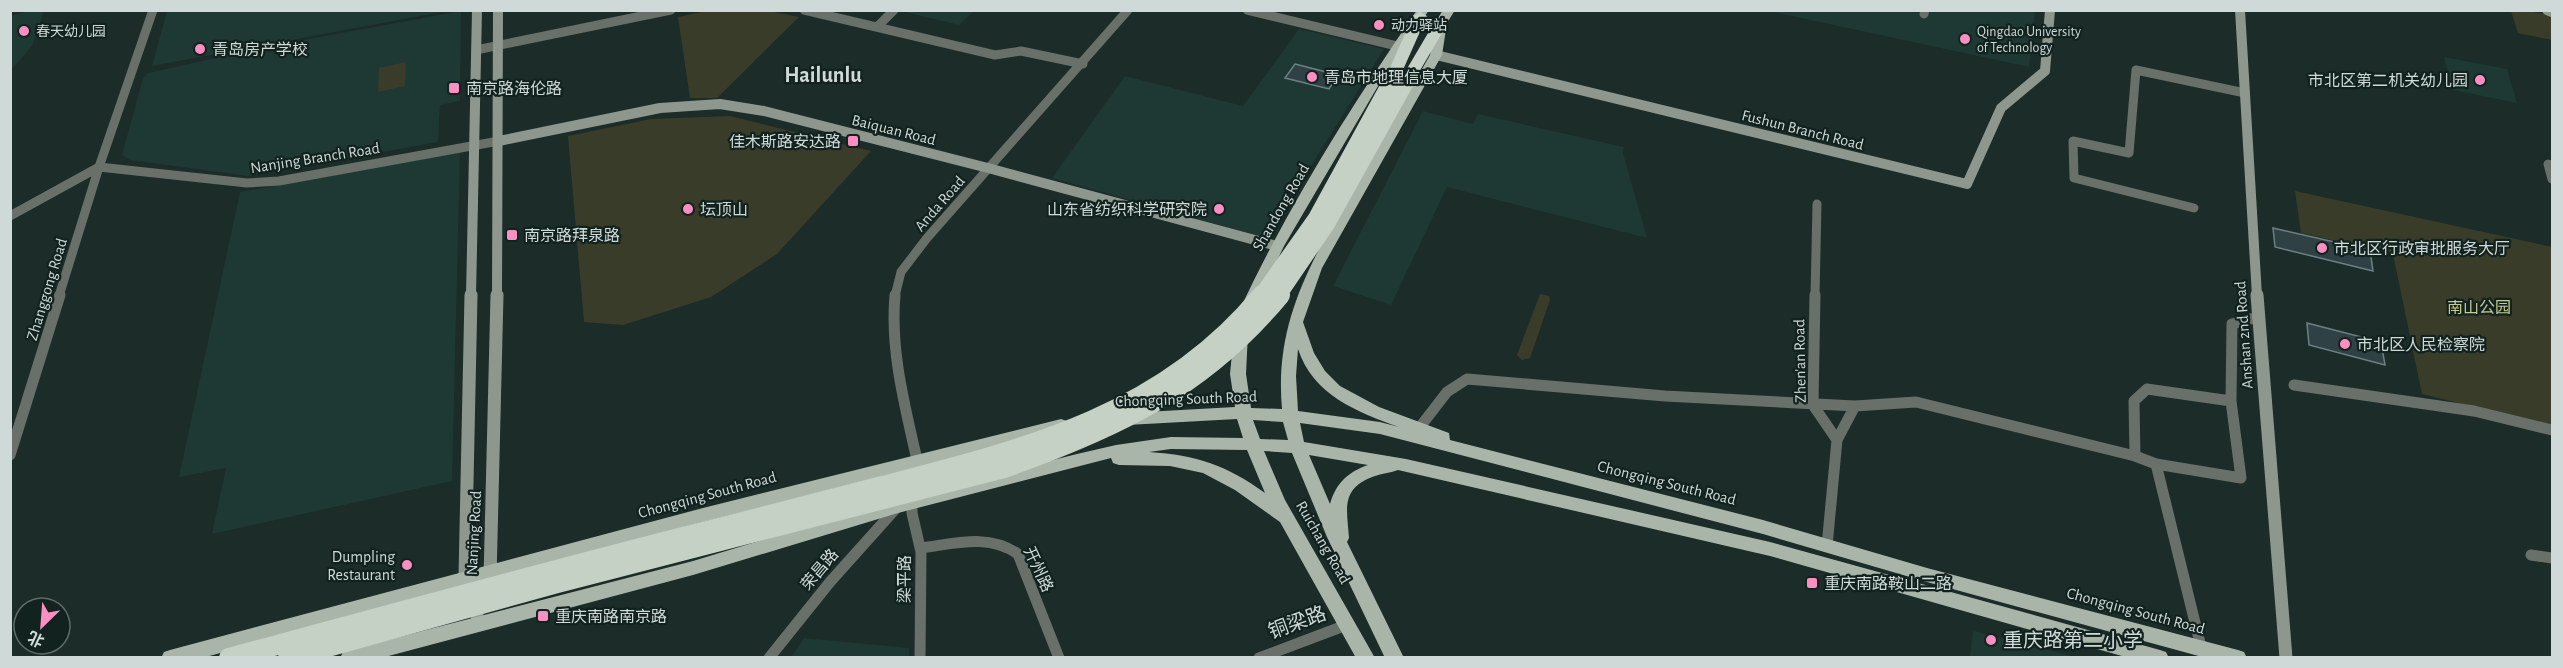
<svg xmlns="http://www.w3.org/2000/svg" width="2563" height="668" font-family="'Alegreya Sans','Noto Sans SC',sans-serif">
  <rect width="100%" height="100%" fill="#1b2c29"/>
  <path fill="#1e3833" d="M32 10 44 11 32 46 14 67 11 68V16Z
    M167 11H447L152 66Z
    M461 11 460 101 440 105 438 142 248 176 130 160 122 155 143 78 148 73 265 47Z
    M901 11H974L959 25Z
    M1769 11H2035L2029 67Z
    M1299 29 1384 49 1266 238 1052 178 1125 76 1243 106Z
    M2444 57 2507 69 2517 103 2453 90Z
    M1423 111 1473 124 1478 114 1624 147 1623 153 1647 238 1447 187 1391 305 1333 286Z
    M460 152 452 481 212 534 226 468 179 477 240 192Z
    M1973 631 2076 657H1970Z
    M804 638 909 648V657H791Z"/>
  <path fill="#3a3c2a" d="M711 10 769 11 799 17 717 98H690L678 17Z
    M2511 11H2527L2552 15V40L2518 33Z
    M406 62 405 86 378 92 379 68Z
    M730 116 871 151 777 254 711 297 623 325 584 322 568 136 651 119Z
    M2295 191 2552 247V426L2422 394 2393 254 2301 233Z
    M1540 294 1549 296 1550 300 1530 358 1522 360 1517 355Z"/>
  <path fill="#304145" stroke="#6d8084" stroke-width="1.5" d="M1295 64 1338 75 1329 89 1285 78Z
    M2273 228 2370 250 2373 271 2275 247Z
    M2307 323 2381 342 2385 365 2309 345Z"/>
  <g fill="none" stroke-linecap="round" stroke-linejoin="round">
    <path stroke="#696f69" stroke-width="9" d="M804 10 995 55 1021 51 1083 64
      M1247 10 1397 46
      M1924 14 1925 10
      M877 27 894 10
      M476 50 671 10
      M2552 165 2548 164 2552 179
      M2194 208 2074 178 2073 141 2129 153 2136 70 2245 93
      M10 216 99 167 153 10
      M59 296 99 167 247 183 279 181 499 141
      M895 296 901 272 927 238 1128 10
      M1815 296 1817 204"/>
    <path stroke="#696f69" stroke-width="11" d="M895 295C890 351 905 406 917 460
      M1815 295 1813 405 1837 440 1827 546
      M2294 385 2474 411 2552 430
      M2147 389 2231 401 2241 478 2156 464 2135 456 2134 401Z
      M2231 401 2232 324 2258 317
      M1420 427 1447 392 1467 379 1665 396 1855 406
      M1837 440 1855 406 1916 402 2135 456
      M10 455 60 295
      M2156 464 2201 647
      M912 502V513L921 552 920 658
      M920 548C954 544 988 533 1018 554L1059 658
      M2531 555 2552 558
      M769 658 830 582 898 506
      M1259 658 1349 624"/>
    <path stroke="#8e978e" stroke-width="10" d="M2240 10 2257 296
      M2547 10 2552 12
      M1436 55 1967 184 2001 108 2045 71 2050 10
      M499 141 660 108 720 104 764 111 988 168 1277 246
      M471 296 477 10
      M497 296 498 10"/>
    <path stroke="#8e978e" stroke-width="13" d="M471 295 465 577 479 622
      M2257 295 2286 658
      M490 579 497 295"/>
    <path fill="#aab5aa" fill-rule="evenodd" d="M1417 10H1429L1381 81 1284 246 1253 311H1243L1241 307C1290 203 1352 105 1417 10Z
      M1443 10H1455L1447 23 1442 55 1322 268 1303 322 1314 353 1325 371 1340 386 1379 407 1449 433 1450 440 1763 520 1927 568 2238 650 2244 652 2247 658H2206L1927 582 1763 534 1380 434 1300 423 1304 442 1406 459 1770 542 2160 650 2166 652 2169 658H2129L1770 556 1398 470C1391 473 1383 473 1375 476 1340 488 1347 509 1349 538L1347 542 1404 658H1385L1327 537 1292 453 1264 451 1285 500 1375 658H1356L1280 522 1235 490 1203 473 1170 466 1119 465 1113 463 1111 458 898 513 693 575 381 658H340L343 652 349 650 693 561 898 499 1077 454 1116 445 1171 437 1243 438 1237 419 1127 425 1121 423 1119 419 1121 415 1127 413 1235 407 1230 374 1234 333 1236 329H1246L1248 333 1246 374 1251 408 1282 409C1274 321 1312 260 1354 187 1380 143 1405 99 1430 55L1435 23ZM1298 349C1313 395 1357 412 1399 427L1380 422 1298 411 1296 376ZM1253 420 1283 422 1288 440 1260 439ZM1171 449 1247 450 1265 493C1226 465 1197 455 1149 452ZM1309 455 1368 465C1348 472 1336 483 1330 504Z
      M1061 419 1067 421 1069 425 1067 429 703 522 202 658H161L164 652 170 650 703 508Z"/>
    <path fill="#c4d1c4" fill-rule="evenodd" d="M1420 12 1427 16 1398 81 1391 85 1386 84 1384 81 1413 16Z
      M1441 19 1448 23 1412 84 1410 87H1400L1398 84 1434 23Z"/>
    <path stroke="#c4d1c4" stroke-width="16" d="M1261 296 1316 218 1391 81
      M1278 296 1327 224 1405 84"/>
    <path stroke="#c4d1c4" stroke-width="20" d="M229 658C373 619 516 580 660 543 734 524 808 505 882 486 1026 449 1164 415 1262 295
      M288 658 557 583 1004 468C1115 429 1203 388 1280 295"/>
  </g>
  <g fill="#fc8fc1" stroke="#12221f" stroke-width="2">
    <circle cx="1379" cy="25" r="6"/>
    <circle cx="24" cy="31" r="6"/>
    <circle cx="1965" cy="39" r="6"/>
    <circle cx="200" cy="49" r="6"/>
    <circle cx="1312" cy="77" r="6"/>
    <circle cx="2480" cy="80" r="6"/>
    <rect x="448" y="82" width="12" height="12" rx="3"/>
    <rect x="847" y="135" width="12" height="12" rx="3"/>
    <circle cx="688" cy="209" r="6"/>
    <circle cx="1219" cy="209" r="6"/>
    <rect x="506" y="229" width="12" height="12" rx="3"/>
    <circle cx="2322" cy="248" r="6"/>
    <circle cx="2345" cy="344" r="6"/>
    <circle cx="407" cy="565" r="6"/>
    <rect x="1806" y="577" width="12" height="12" rx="3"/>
    <rect x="537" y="610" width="12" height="12" rx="3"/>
    <circle cx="1991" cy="640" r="6"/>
  </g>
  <g text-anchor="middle" stroke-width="4.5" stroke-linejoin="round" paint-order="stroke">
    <g font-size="14" fill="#cfd9d7" stroke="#12221f" text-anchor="start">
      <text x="1391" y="30">动力驿站</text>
      <text x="36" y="36">春天幼儿园</text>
      <text x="1977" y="36">Qingdao University<tspan x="1977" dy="16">of Technology</tspan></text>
    </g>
    <g font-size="16" fill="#cfd9d7" stroke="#12221f" text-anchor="start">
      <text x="212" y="55">青岛房产学校</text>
      <text x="1324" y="83">青岛市地理信息大厦</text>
      <text x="2468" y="86" text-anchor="end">市北区第二机关幼儿园</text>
      <text x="466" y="94">南京路海伦路</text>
      <text x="841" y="147" text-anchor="end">佳木斯路安达路</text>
      <text x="700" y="215">坛顶山</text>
      <text x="1207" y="215" text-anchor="end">山东省纺织科学研究院</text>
      <text x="524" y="241">南京路拜泉路</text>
      <text x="2334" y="254">市北区行政审批服务大厅</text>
      <text x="2357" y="350">市北区人民检察院</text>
      <text x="395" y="562" text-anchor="end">Dumpling<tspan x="395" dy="18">Restaurant</tspan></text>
      <text x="1824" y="589">重庆南路鞍山二路</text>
      <text x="555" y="622">重庆南路南京路</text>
    </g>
    <g font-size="16" fill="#cfd9d7" stroke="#12221f">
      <text transform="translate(894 129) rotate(14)" y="6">Baiquan Road</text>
      <text transform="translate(1803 129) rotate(14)" y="6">Fushun Branch Road</text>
      <text transform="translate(315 157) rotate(-9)" y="6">Nanjing Branch Road</text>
      <text transform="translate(939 203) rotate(-49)" y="6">Anda Road</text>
      <text transform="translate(1280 207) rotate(-60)" y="6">Shandong Road</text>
      <text transform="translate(46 289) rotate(-73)" y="6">Zhanggong Road</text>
      <text transform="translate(2243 335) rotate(-94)" y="6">Anshan 2nd Road</text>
      <text transform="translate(1799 361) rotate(-91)" y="6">Zhen'an Road</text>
      <text transform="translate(1186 398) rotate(-2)" y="6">Chongqing South Road</text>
      <text transform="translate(1667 482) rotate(14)" y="6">Chongqing South Road</text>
      <text transform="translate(707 494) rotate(-15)" y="6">Chongqing South Road</text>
      <text transform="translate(473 533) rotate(-87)" y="6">Nanjing Road</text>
      <text transform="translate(1324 542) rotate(60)" y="6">Ruichang Road</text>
      <text transform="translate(819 569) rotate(-50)" y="6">荣昌路</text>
      <text transform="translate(1039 569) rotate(65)" y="6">开州路</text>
      <text transform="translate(904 579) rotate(-90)" y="6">梁平路</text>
      <text transform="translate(2136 610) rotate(15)" y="6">Chongqing South Road</text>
    </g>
    <g font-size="16" fill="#c6ca94" stroke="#12221f">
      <text x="2479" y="313">南山公园</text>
    </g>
    <g font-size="20" fill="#cfd9d7" stroke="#12221f">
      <text transform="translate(1297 622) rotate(-20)" y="7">铜梁路</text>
    </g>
    <g font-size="20" fill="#cfd9d7" stroke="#12221f" text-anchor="start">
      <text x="2003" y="647">重庆路第二小学</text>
    </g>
    <g font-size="22" font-weight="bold" fill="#cfd9d7" stroke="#12221f">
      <text x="823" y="82">Hailunlu</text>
    </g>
  </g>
  <rect width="2563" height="668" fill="none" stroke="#cfd9d7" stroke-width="24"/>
  <g transform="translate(42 626) rotate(205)"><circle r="28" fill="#12221f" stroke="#5e6b69" stroke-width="1.5"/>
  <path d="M0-4.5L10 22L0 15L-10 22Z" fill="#fc8fc1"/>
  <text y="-9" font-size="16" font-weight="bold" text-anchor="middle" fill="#cfd9d7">北</text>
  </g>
</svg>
